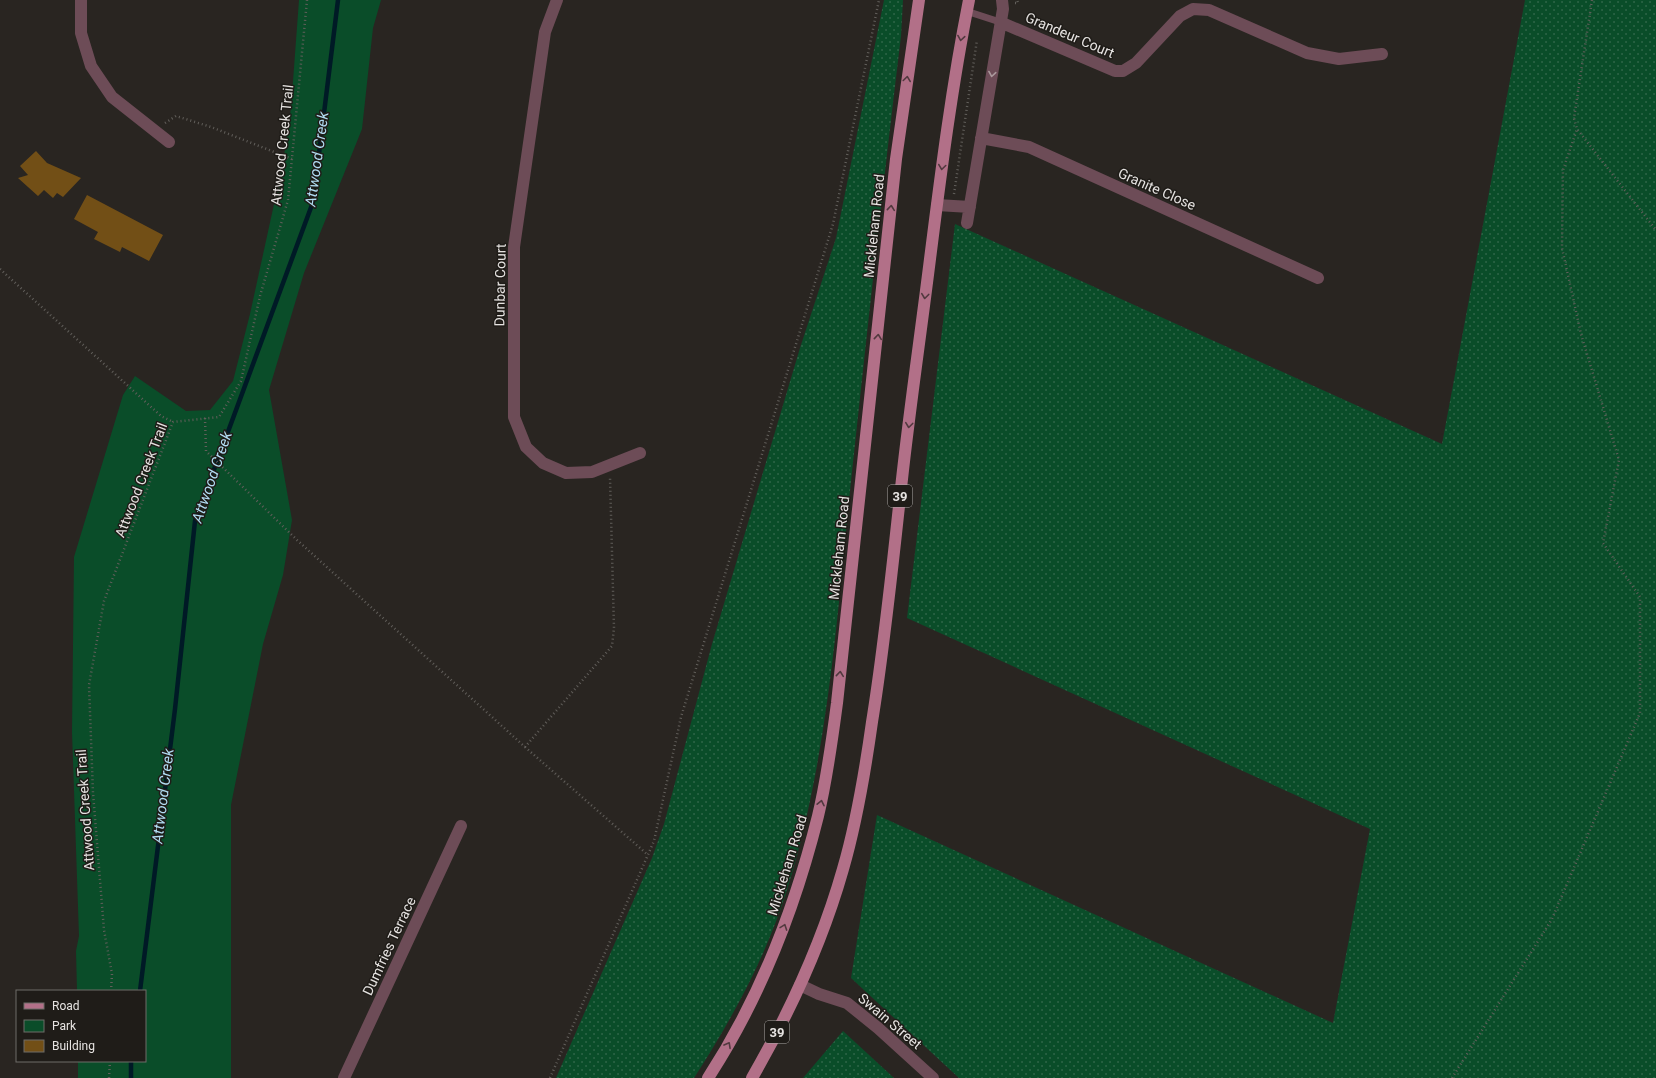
<svg xmlns="http://www.w3.org/2000/svg" width="1656" height="1078" font-family="Roboto,sans-serif">
  <defs>
    <pattern id="grass-dots" width="8" height="8" patternUnits="userSpaceOnUse"><rect width="8" height="8" fill="#0a4d29"/><path d="M2 2h.1M6 6h.1" fill="none" stroke="#2e6648" stroke-width="1.8" stroke-linecap="round"/></pattern>
  </defs>
  <rect width="100%" height="100%" fill="#292521"/>
  <path fill="url(#grass-dots)" d="M884 0H903L901 36C883 184 867 333 851 481 837 618 828 758 787 890 766 957 732 1019 694 1078H556L652 858 664 824 712 644 800 348 836 238Z
    M1525 0H1656V1078H959L851 978 877 815 1333 1023 1370 829 907 618 955 224 1442 444Z
    M843 1031 894 1078H803Z"/>
  <path fill="#0a4d29" d="M299 0H381L373 28 362 129 304 273 269 390 292 520 283 575 263 644 231 805V1078H78V1061H145V991H77L76 951 79 936 72 732 74 557 123 395 135 376 186 411 210 410 233 381 250 314 283 163 291 108Z"/>
  <g fill="none" stroke-linecap="round" stroke-linejoin="round">
    <path stroke="#001a26" stroke-width="4.5" d="M140 991 175 709 195 521 313 202 338 0
      M131 1078V1061"/>
  </g>
  <path fill="#724f16" d="M36 151 47 163 81 178 63 197 57 193 53 198 44 190 38 196 18 178 28 175 20 166Z
    M87 195 163 235 149 261 122 247 120 252 94 239 98 232 74 219Z"/>
  <g fill="none" stroke-linecap="round" stroke-linejoin="round">
    <path stroke="#625f5b" stroke-width="2.5" stroke-dasharray="1 3" stroke-linecap="butt" d="M1592 0 1574 118 1577 129 1656 230
      M1015 3H1018L1017 0
      M165 123 176 116 211 127 292 159
      M954 194 977 40
      M0 269 161 416 173 422
      M205 418 206 451 297 540 525 747 612 646 614 628 610 477
      M525 747 648 855
      M111 991 112 974 104 930 93 793 89 685 104 601 173 422 219 417 241 381 260 296 288 200 307 0
      M109 1078 110 1061
      M550 1078 654 841 681 717 833 224 879 0
      M1452 1078 1552 919 1640 713V597L1603 543 1619 460 1581 334 1562 248 1563 170 1577 129"/>
    <path stroke="#6d4c57" stroke-width="7" d="M966 11 1000 22"/>
    <path stroke="#6d4c57" stroke-width="12" d="M81 0V33L91 66 112 97 169 142
      M557 0 545 32 514 247V417L526 447 543 463 566 473 592 472 640 453
      M1000 22 1115 71H1123L1136 63 1180 16 1193 9 1209 10 1307 53 1339 59 1382 54
      M981 138 1029 147 1318 278
      M937 205 970 207
      M967 223 1003 9 1002 0
      M800 985 819 994 847 1003 878 1028 933 1078
      M344 1078 461 826"/>
    <path stroke="#b27088" stroke-width="12" d="M708 1078C760 998 795 908 818 816 827 779 832 741 837 703L896 159 919 0
      M752 1078C790 1012 822 943 843 869 857 821 865 772 872 722 885 642 893 560 902 479 910 406 921 332 930 259 941 172 952 85 969 0"/>
  </g>
  <defs><path id="oneway-chevron" d="M-2-3.5L2.5 0L-2 3.5" fill="none" stroke-width="1.6" stroke-linecap="round" stroke-linejoin="round"/></defs>
  <g stroke="#52393f">
    <use href="#oneway-chevron" transform="translate(961 38) rotate(99)"/>
    <use href="#oneway-chevron" transform="translate(907 79) rotate(-82)"/>
    <use href="#oneway-chevron" transform="translate(942 167) rotate(98)"/>
    <use href="#oneway-chevron" transform="translate(891 208) rotate(-84)"/>
    <use href="#oneway-chevron" transform="translate(925 296) rotate(97)"/>
    <use href="#oneway-chevron" transform="translate(878 337) rotate(-84)"/>
    <use href="#oneway-chevron" transform="translate(909 425) rotate(97)"/>
    <use href="#oneway-chevron" transform="translate(840 674) rotate(-84)"/>
    <use href="#oneway-chevron" transform="translate(821 803) rotate(-78)"/>
    <use href="#oneway-chevron" transform="translate(784 927) rotate(-70)"/>
    <use href="#oneway-chevron" transform="translate(728 1045) rotate(-61)"/>
  </g>
  <use stroke="#aa989c" href="#oneway-chevron" transform="translate(992 74) rotate(99)"/>
  <g text-anchor="middle" stroke-width="3" stroke-linejoin="round" paint-order="stroke">
    <g fill="#1f1c18" stroke="#aaa7a5" stroke-width="1">
      <rect x="888" y="485" width="24" height="22" rx="3"/>
      <rect x="765" y="1021" width="24" height="22" rx="3"/>
    </g>
    <g font-size="13" font-weight="bold" fill="#e6e3e1">
      <text x="900" y="501">39</text>
      <text x="777" y="1037">39</text>
    </g>
    <g font-size="14" fill="#e6e3e1" stroke="#1f1c18">
      <text transform="translate(1070 35) rotate(23)" y="5">Grandeur Court</text>
      <text transform="translate(282 145) rotate(-84)" y="5">Attwood Creek Trail</text>
      <text transform="translate(1157 189) rotate(24)" y="5">Granite Close</text>
      <text transform="translate(874 226) rotate(-84)" y="5">Mickleham Road</text>
      <text transform="translate(500 285) rotate(-89)" y="5">Dunbar Court</text>
      <text transform="translate(141 480) rotate(-69)" y="5">Attwood Creek Trail</text>
      <text transform="translate(839 548) rotate(-84)" y="5">Mickleham Road</text>
      <text transform="translate(85 810) rotate(-94)" y="5">Attwood Creek Trail</text>
      <text transform="translate(787 865) rotate(-73)" y="5">Mickleham Road</text>
      <text transform="translate(389 946) rotate(-65)" y="5">Dumfries Terrace</text>
      <text transform="translate(890 1021) rotate(40)" y="5">Swain Street</text>
    </g>
    <g font-size="15" font-style="italic" fill="#b1dcf2" stroke="#1f1c18">
      <text transform="translate(317 159) rotate(-82)" y="5">Attwood Creek</text>
      <text transform="translate(212 477) rotate(-71)" y="5">Attwood Creek</text>
      <text transform="translate(163 796) rotate(-83)" y="5">Attwood Creek</text>
    </g>
  </g>
  <rect x="16" y="990" width="130" height="72" fill="#1f1c18" stroke="#6f6c68"/>
  <rect x="24" y="1003" width="20" height="6" fill="#b27088" stroke="#6f6c68"/>
  <text x="52" y="1010" font-size="12" fill="#e6e3e1">Road</text>
  <rect x="24" y="1020" width="20" height="12" fill="#0a4d29" stroke="#6f6c68"/>
  <text x="52" y="1030" font-size="12" fill="#e6e3e1">Park</text>
  <rect x="24" y="1040" width="20" height="12" fill="#724f16" stroke="#6f6c68"/>
  <text x="52" y="1050" font-size="12" fill="#e6e3e1">Building</text>
</svg>
